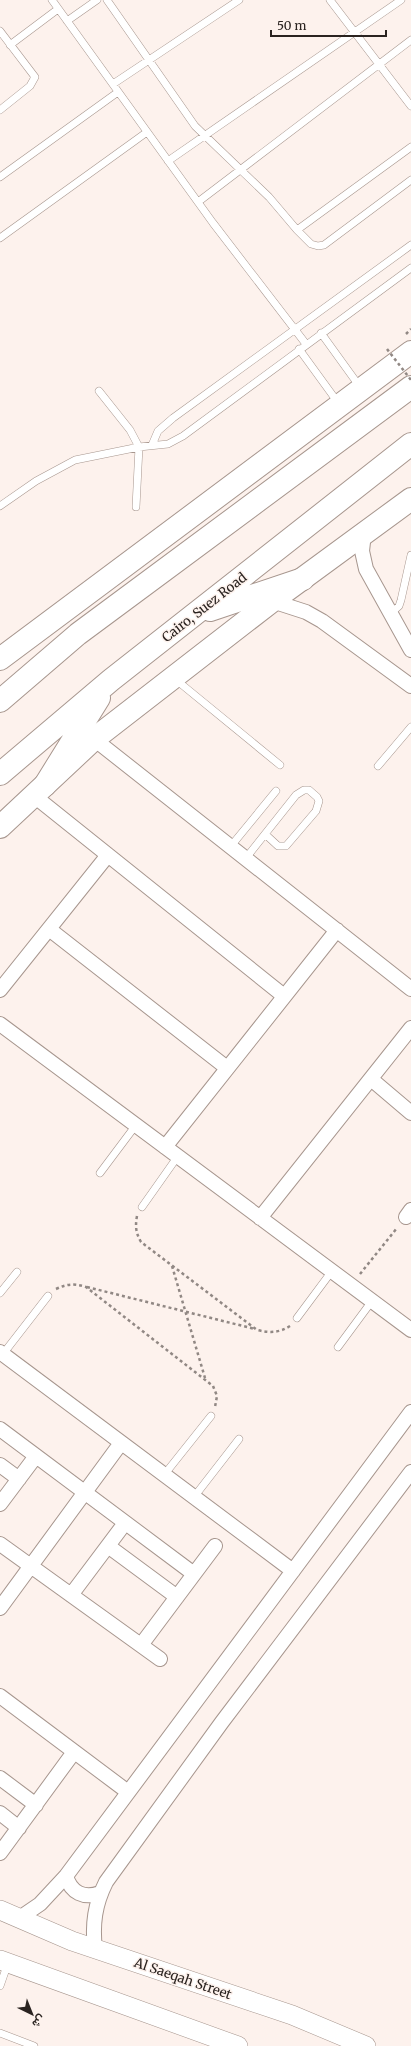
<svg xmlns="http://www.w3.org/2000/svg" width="411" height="2046" font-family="Merriweather,Vazirmatn,serif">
  <rect width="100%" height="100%" fill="#fdf2ed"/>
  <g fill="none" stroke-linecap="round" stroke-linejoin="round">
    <g stroke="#a7968e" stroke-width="8">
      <path id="lane" d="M52 0 213 223 306 344
        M107 0 195 126 269 197 297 230 311 244 318 246 324 245 411 180
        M330 0 411 106
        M67 21 97 0
        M0 31 35 77 30 86 0 110
        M10 45 58 9
        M113 84 239 0
        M168 161 401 0
        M0 177 118 92
        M198 202 411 40
        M297 230 411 147
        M0 238 147 132
        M321 333 360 387
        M299 349 339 404
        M99 391 130 430 139 447 136 507
        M152 445 158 431 173 418 411 245
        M0 506 36 481 75 460 139 447 168 444 183 436 411 268
        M390 614 399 606 401 600 411 555
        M175 679 280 765
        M378 766 411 727
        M231 846 276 791
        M246 858 296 795 304 790H309L317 797 319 801 316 811 286 846H278L265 834
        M100 1173 136 1125
        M142 1207 178 1156
        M0 1293 17 1272
        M297 1318 332 1271
        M338 1347 372 1301
        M3 1354 48 1296
        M164 1475 211 1416
        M194 1497 239 1439
        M0 1986 8 1963
        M0 2033 34 2046"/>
    </g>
    <g stroke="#a7968e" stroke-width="16">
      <path id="street" d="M364 533 362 551 366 569 411 650
        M272 601 306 612 322 621 411 686
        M94 739 411 989
        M33 795 284 996
        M49 929 227 1068
        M0 990 108 855
        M0 1024 411 1330
        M371 1079 411 1113
        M165 1147 337 930
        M406 1217 411 1210
        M260 1218 411 1028
        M0 1352 293 1571
        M0 1429 194 1574
        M0 1465 19 1479
        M0 1504 36 1456
        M0 1544 160 1659
        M108 1546 177 1597
        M71 1595 125 1523
        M0 1608 121 1443
        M141 1645 215 1546
        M0 1696 128 1792
        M0 1778 36 1805
        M0 1813 19 1828
        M0 1853 74 1752
        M66 1876C71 1893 84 1899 100 1893
        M18 1919 40 1904 66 1876 411 1412
        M95 1949C92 1924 95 1904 106 1882L222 1722 411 1472"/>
    </g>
    <g stroke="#a7968e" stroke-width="20">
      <path id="secondary" d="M0 1910 72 1941 292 2015 366 2046
        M0 1960 238 2046"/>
    </g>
    <g stroke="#a7968e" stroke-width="24">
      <path id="primary" d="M0 659 411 352
        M0 827 94 739 272 601 411 499"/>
    </g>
    <g stroke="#a7968e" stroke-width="24">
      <path id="highway" d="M210 610 303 579
        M0 701 78 634 411 387
        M0 774 111 680 411 444
        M45 785 99 698"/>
    </g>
    <path stroke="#918884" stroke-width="2.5" stroke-dasharray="3 3" stroke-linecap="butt" d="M406 334 411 329
      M137 1216C135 1227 136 1233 141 1242L257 1330C270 1333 279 1333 290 1326
      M172 1266 205 1378
      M360 1274 397 1228
      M87 1287 255 1329
      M56 1289C67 1284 74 1283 86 1287L213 1386 217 1396 215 1407"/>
    <use href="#lane" stroke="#fff" stroke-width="7"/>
    <use href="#street" stroke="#fff" stroke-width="14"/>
    <use href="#secondary" stroke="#fff" stroke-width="19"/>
    <use href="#primary" stroke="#fff" stroke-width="22"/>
    <use href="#highway" stroke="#fff" stroke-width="22"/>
    <path stroke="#918884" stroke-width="2.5" stroke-dasharray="3 3" stroke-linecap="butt" d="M387 349 411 380"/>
  </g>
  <g text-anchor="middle" stroke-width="3" stroke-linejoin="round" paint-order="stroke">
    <g font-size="13" fill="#2a2320" stroke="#fdf2ed">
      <text transform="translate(204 607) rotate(-38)" y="5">Cairo, Suez Road</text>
      <text transform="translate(183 1978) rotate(19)" y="5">Al Saeqah Street</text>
    </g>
  </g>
  <g transform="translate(32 2014) rotate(137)" stroke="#fdf2ed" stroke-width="3" paint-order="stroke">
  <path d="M0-3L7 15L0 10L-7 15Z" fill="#2a2320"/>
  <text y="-6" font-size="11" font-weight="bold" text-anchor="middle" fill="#2a2320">ش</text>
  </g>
  <path d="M271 30v6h115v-6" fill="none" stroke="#2a2320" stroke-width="2"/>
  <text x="277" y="30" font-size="12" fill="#2a2320" stroke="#fdf2ed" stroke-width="3" paint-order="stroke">50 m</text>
</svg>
